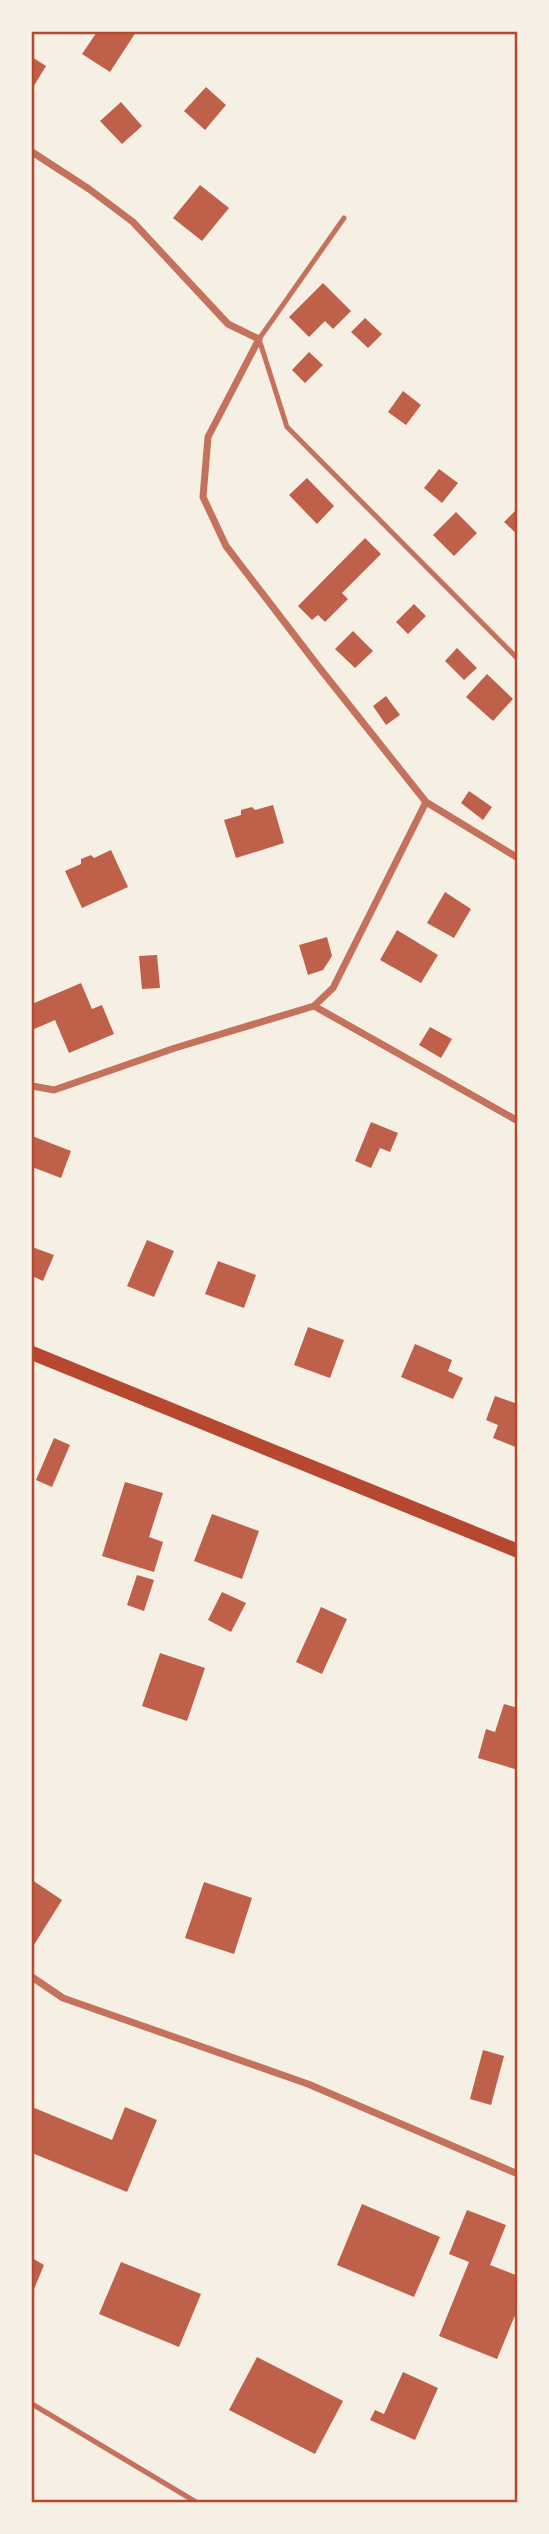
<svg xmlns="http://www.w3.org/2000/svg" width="549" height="2534" font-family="'Roboto Condensed',sans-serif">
  <rect width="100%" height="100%" fill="#f6efe4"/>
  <path fill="#bf614a" d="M97 32H136L110 72 82 54Z
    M32 57 46 66 32 89Z
    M206 87 226 105 205 130 184 111Z
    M121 102 142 126 122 144 100 121Z
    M200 185 229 208 202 241 173 218Z
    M323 283 351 311 333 329 325 321 309 337 289 317Z
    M365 318 382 334 368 348 351 332Z
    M309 352 323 365 305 383 292 370Z
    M403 391 421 405 406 425 388 412Z
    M439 469 458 483 442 503 424 488Z
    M307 478 334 506 317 524 289 495Z
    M518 508V535L504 522Z
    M456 512 477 533 454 556 433 535Z
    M365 538 381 554 342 593 348 599 325 622 318 615 312 620 298 606Z
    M414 604 426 616 408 634 396 622Z
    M353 631 373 651 355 668 335 649Z
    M457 648 477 668 464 680 445 661Z
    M487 674 513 699 493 721 466 697Z
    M386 696 400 715 386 725 373 706Z
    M469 791 492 807 483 820 461 803Z
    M273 805 284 843 236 858 224 820 241 815V810L252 807 255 810Z
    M111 850 128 887 82 908 65 871 81 864V859L91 855 94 858Z
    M445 892 471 909 454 938 427 923Z
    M397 930 438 955 421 983 380 960Z
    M327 937 332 956 323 970 308 975 299 945Z
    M157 955 160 988 142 989 139 956Z
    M81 983 92 1009 102 1005 114 1034 69 1053 55 1020 32 1030V1004Z
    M430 1027 452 1039 441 1058 419 1045Z
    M371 1122 398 1133 390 1152 380 1148 371 1168 355 1161Z
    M32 1136 71 1151 61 1178 32 1167Z
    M147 1240 174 1251 154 1297 127 1286Z
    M32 1247 54 1255 43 1281 32 1276Z
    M218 1261 256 1275 244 1308 205 1294Z
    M308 1327 344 1340 330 1378 294 1365Z
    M415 1344 452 1360 448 1371 463 1378 453 1399 401 1377Z
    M495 1396 518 1404V1448L493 1438 498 1425 486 1420Z
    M54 1438 70 1445 52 1487 36 1480Z
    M125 1482 163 1493 149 1537 163 1542 154 1572 102 1556Z
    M212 1514 259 1531 242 1579 194 1561Z
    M137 1575 154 1580 144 1611 127 1605Z
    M222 1592 246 1603 231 1632 208 1620Z
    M321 1607 347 1619 322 1674 296 1662Z
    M160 1653 205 1668 187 1721 142 1706Z
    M504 1704 518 1708V1770L478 1758 486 1729 495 1732Z
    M32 1880 62 1900 32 1948Z
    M204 1882 252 1898 234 1954 185 1938Z
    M483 2050 504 2056 491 2105 470 2099Z
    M32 2107 112 2140 125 2107 157 2120 127 2192 32 2153Z
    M362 2204 440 2237 414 2297 337 2265Z
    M467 2210 506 2225 490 2265 518 2276V2308L497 2359 439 2336 469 2262 449 2254Z
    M32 2258 44 2265 32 2294Z
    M121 2262 201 2294 179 2347 99 2314Z
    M257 2357 343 2401 315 2454 229 2410Z
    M403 2372 438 2388 415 2440 370 2420 375 2410 384 2414Z"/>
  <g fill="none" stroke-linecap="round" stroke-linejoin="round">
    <path stroke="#c5725c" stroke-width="5" d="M344 218 259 339 287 427 518 659
      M32 2404 196 2502"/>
    <path stroke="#c5725c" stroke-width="7" d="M32 152 89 189 133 222 228 324 259 339 208 437 203 497 226 546 318 666 426 802
      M314 1006 333 988 426 802 518 858
      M32 1086 54 1090 175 1048 314 1006 518 1121
      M32 1977 63 1998 308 2084 518 2174"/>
    <path stroke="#b5482f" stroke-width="14" d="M32 1353 518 1551"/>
  </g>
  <rect width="549" height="2534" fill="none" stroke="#f6efe4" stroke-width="66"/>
  <rect x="33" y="33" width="483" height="2468" fill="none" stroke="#b5482f" stroke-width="2.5"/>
</svg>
